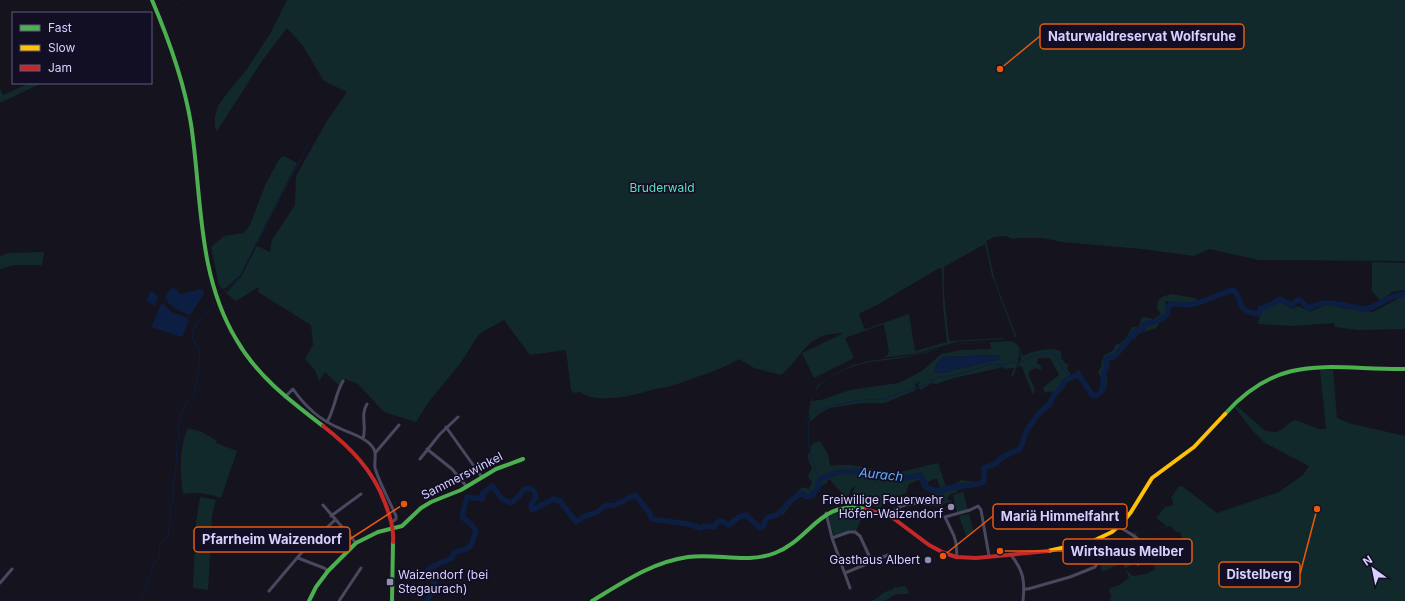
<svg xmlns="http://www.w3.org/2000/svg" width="1405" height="601" font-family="Inter,sans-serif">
  <rect width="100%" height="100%" fill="#15131e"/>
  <path fill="#12292b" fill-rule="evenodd" d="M287 0H1405V261L1259 260 1209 249 1194 256 1142 249 1062 242 1043 238H1018L1013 239 1005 236 994 237 986 241 995 281 1017 338 1015 337 992 276 985 244 944 267V294L949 340 951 341 1004 338V339L956 342 914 354 880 358 887 356 889 352 884 324 845 338 854 358 814 378 802 353 842 334 841 333C805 334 805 355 781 375L754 368 739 359C724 368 708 373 691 379 683 382 675 385 667 387 663 388 659 388 655 389 635 395 599 405 580 392L574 393 571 390 566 350 530 355 504 320 479 334 462 361 428 403 416 422 384 412 358 384 345 379 340 386 325 372 319 381 315 370 305 359 313 345 311 325 258 292 259 287 236 301 226 293 241 277 257 246 270 252 272 240 295 205 296 176 327 121 347 92 324 81 303 46 287 28 262 61 217 131 215 128V117L218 106 225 96 247 69 270 34ZM939 268H941L942 270 943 307 947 342 915 351 909 314 866 329 864 328 859 314 860 313 877 305Z
    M30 83H42L0 103V88L3 95Z
    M284 156 297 163 240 275 226 288 222 289 219 285 211 247 224 236 244 233 250 225 266 183 280 158Z
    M44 252 42 265H14L0 269V256L9 253Z
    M1372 262 1405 263V290L1392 292 1381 301 1372 291Z
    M1171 294 1195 298 1197 300 1201 299 1202 304 1187 305 1165 301 1168 309V318L1161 321 1156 328 1138 334 1135 339C1126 340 1125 347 1118 351L1117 358 1109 359C1110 364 1107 369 1106 374 1106 378 1108 379 1107 383 1106 393 1100 400 1090 397L1082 382 1077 377 1071 378 1063 383C1063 389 1061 394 1054 395L1051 391 1045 393 1043 388 1059 375 1050 358H1038L1037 363 1041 366V370L1035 368 1030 371 1028 374 1035 390 1033 395 1022 367 1020 366 1017 368 1021 359 1019 346 1020 347 1021 353 1023 356C1034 351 1049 347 1061 351V358L1065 363 1068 365 1067 368 1071 375 1076 374V371L1079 370 1093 394H1096L1100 391 1103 382 1098 372 1102 365 1101 362 1103 359 1104 355C1109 353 1115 351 1115 345 1125 343 1128 335 1132 327H1139L1141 318 1144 317 1153 319 1161 314 1157 309 1158 300 1162 297Z
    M1401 297H1405V329L1358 330 1335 327 1334 323 1292 326 1258 324 1261 309 1274 304 1278 300 1292 309 1298 306 1310 312 1327 304 1342 308 1373 312Z
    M1008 341C1027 342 1017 366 1013 377L1011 376 1014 368 1004 369V367L954 378 936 384 932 383 920 390 918 385 920 381 915 384 916 390 885 403H862L830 408 820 413 810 422 809 412 811 400 817 386 834 374 853 365 869 361 914 355 949 345ZM990 342 991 349 961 350 941 354 922 371 899 383 850 390 821 400 812 401C813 383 842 369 858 365 875 360 894 360 912 356 925 354 937 348 950 345 963 343 977 343 990 342ZM994 355H999L1000 359 968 367 955 369 946 373H934L937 363 944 357Z
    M1320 370H1333L1337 418 1348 423 1405 436V601H1110L1111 595 1109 592 1110 588C1116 587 1126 582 1129 577L1126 571H1127L1133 576 1146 574 1155 569 1153 561H1149L1145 557 1147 548 1121 527 1132 513H1133L1122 527C1124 528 1128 531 1131 532 1137 534 1160 528 1167 526L1156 518 1165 507 1173 505V502L1171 498 1178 487 1182 486 1217 513 1279 492 1303 475 1309 466 1265 443 1254 432 1235 408 1237 406 1264 430C1284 436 1280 427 1295 420L1319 429H1326ZM1171 526 1176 532H1180L1185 545 1184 546 1173 548 1151 549 1136 535 1137 533Z
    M188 428 202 432 217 441 216 443 237 451 221 498C208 493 196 492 183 494 180 473 179 446 188 428Z
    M820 441C822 445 825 448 827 453 830 457 828 462 831 466L837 465H851L896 473 938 463 946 487H949L961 480 976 482V487L958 488 957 492 951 494 947 498 948 500H951L952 502 943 504 942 498 928 491 932 488H939L940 485 938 483V479H935L928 482 925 489 924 490 920 481 918 480 909 484 906 493 896 497 879 508 851 500 850 497 856 485C849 488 850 495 848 500L829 479 827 481 828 483C819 484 818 492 814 498L804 499 803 496C793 498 789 509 782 516 781 506 796 494 802 487L809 489 812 482 808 477 809 473 812 469 807 456 811 450 810 446 813 445V443Z
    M963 492 968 511 957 514 953 495Z
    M200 497 216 500 212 515 208 590 193 588 196 523Z
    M854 509 862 512 860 522 856 531 850 530 836 536 834 535 831 527 829 515 843 510Z
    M969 514 974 534 966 536 959 516Z
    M1144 546 1145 548 1144 554 1137 562H1133V559L1130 560 1131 565 1125 569 1124 564 1121 563 1102 572 1100 564 1118 553 1122 559Z
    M905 586 909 592 908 594H896L885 601H870C879 599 883 590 893 590V588Z"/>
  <path fill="#0c1e41" d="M172 288H174L181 294 201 289 204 291V294L191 314 189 315C180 311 170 307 165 298L168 292Z
    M152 291 158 297 155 306 146 301 150 292Z
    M162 303 172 312 188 318 189 320 183 336 182 337 151 327 161 304Z
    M994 355H999L1000 359 968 367 955 369 946 373H934L937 363 944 357Z
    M848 511 858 512 859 514V519L855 520 845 517 844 513Z"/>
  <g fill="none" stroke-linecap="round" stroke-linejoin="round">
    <path stroke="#0c1e41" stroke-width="1" d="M183 1 184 0
      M172 9 180 3
      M167 11H169
      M220 296 239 278 310 141
      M819 482 809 448 808 416 828 407 860 400 884 399 908 390 923 386 939 377 956 375 991 364 1003 365 1013 362 1024 361 1030 357 1049 352 1056 356 1063 369 1071 378
      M141 601 155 561 160 557 159 547 168 536 170 524V508L173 501V484L176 468 177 443 180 439C175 426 181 412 188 401 190 399 193 397 194 394 195 389 196 384 197 379 199 371 200 359 199 351 197 343 190 341 193 332 197 319 208 313 215 303"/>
    <path stroke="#0c1e41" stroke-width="5.5" d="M427 601 434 588 435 584 427 571C433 564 444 562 452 558 454 548 464 553 470 546 473 543 474 535 476 531L471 524 462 517 467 497 482 499 483 493 492 486 502 499 511 503 519 496 524 489 529 488 534 491 536 497 531 505 532 510 553 499 560 501 576 522 583 517 597 512 605 506 615 505 635 495 649 512 652 519 688 524 700 528 704 526 714 527 718 522 721 521 729 525 739 517 746 515 760 528 764 526 765 521 769 517 777 515 790 501 802 493 808 497 811 496 815 491 818 488 819 482 823 477 839 472 862 471 886 477 904 478 921 475 927 488 940 492C949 484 972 488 984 482V468L995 464 1000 459 1007 455 1020 449 1025 435 1029 427 1040 412 1049 405 1054 395 1063 385 1064 381 1077 375H1079L1093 396C1107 394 1101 382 1104 373 1105 371 1106 369 1107 367L1106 363 1107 358 1114 357 1117 354 1136 331 1143 329 1144 325C1152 321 1163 322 1168 313L1167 308C1173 301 1179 305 1187 305 1204 304 1217 294 1233 290 1245 300 1233 311 1259 314L1260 309 1274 303 1279 299 1292 305 1297 300H1300L1309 309C1320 299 1339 304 1353 307 1356 307 1359 309 1362 309 1372 309 1376 305 1384 301 1391 297 1398 295 1405 294"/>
    <path stroke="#49485f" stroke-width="3" d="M285 397 293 389C304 405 320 420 339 428 349 433 363 436 371 445 378 452 374 459 375 468 379 482 390 502 396 516V519L392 522
      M327 422C335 409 335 394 343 381
      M446 427 481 476
      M363 439C367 427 360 415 367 404
      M427 449 452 469 467 487
      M376 452 399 425
      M420 459 440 434 458 417
      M323 505 356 543
      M826 513 832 538 850 588
      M331 516 361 494
      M889 516C901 499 923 504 941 504
      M1118 526 1134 536 1146 546C1147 553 1142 559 1138 564
      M832 538 849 532H855L860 536 872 562
      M1011 555C1024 571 1025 582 1023 601
      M957 557 956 543 954 536 945 517 970 510 978 506 981 510 989 556
      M298 558 324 568 328 571
      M845 573 888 555
      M0 583 12 569
      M1024 589H1028L1070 577 1095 567 1098 562 1091 542
      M269 591 308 545 335 520
      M339 601 361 568"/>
    <path stroke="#4caf50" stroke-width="4" d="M152 0C169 40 184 81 191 124 202 196 197 274 236 339 257 376 289 400 323 426
      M1225 414C1281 351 1331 370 1405 369
      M309 601 316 587 328 571 356 543 378 532 402 526 421 508 431 502 461 490 496 469 523 459
      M392 601 393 542
      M592 601C622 583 652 562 688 557 717 553 747 564 775 553 811 539 820 499 866 509"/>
    <path stroke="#ffc107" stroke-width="4" d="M1048 551 1093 541 1112 532 1123 522 1131 512 1152 478 1194 447 1225 414"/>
    <path stroke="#c62828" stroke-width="4" d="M323 426C350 447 373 470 385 503 390 516 394 528 393 542
      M866 509 893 518 929 545 942 552 956 557 976 558 1048 551"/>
  </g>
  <g fill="#928eb0" stroke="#120e23" stroke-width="1.5">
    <circle cx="951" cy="507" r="4"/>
    <circle cx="928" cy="560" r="4"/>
    <rect x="386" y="578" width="8" height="8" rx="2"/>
  </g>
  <g text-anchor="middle" stroke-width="3.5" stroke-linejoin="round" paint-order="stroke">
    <g font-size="12" fill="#5bdfc1" stroke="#120e23">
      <text x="662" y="192">Bruderwald</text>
    </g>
    <g font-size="12" fill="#d6d0ff" stroke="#120e23">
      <text transform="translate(462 476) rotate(-27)" y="4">Sammerswinkel</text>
    </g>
    <g font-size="12" fill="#d6d0ff" stroke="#120e23" text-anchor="end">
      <text x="943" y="504">Freiwillige Feuerwehr<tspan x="943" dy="14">Höfen-Waizendorf</tspan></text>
      <text x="920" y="564">Gasthaus Albert</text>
      <text x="398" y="579" text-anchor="start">Waizendorf (bei<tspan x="398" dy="14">Stegaurach)</tspan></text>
    </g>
    <g font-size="13" font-style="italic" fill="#5eb1ff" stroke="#120e23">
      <text transform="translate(881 474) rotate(6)" y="5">Aurach</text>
    </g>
  </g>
  <path fill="none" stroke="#e8590c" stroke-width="1.5" d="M1000 69L1040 36M943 556L993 516M404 504L350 539M1000 551L1063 551M1317 509L1300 574"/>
  <g fill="#e8590c" stroke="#120e23" stroke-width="1.5">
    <circle cx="1000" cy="69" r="4"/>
    <circle cx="943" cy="556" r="4"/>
    <circle cx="404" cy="504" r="4"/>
    <circle cx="1000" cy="551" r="4"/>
    <circle cx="1317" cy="509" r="4"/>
  </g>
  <g fill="#120e23" stroke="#e8590c" stroke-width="1.5">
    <rect x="1040" y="24" width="204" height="25" rx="4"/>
    <rect x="993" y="504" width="134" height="25" rx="4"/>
    <rect x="194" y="527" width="156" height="25" rx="4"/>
    <rect x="1063" y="539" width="129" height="25" rx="4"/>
    <rect x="1219" y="562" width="81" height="25" rx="4"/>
  </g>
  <g font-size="13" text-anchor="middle" font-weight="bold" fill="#d6d0ff">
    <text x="1142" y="41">Naturwaldreservat Wolfsruhe</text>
    <text x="1060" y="521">Mariä Himmelfahrt</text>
    <text x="272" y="544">Pfarrheim Waizendorf</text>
    <text x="1127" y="556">Wirtshaus Melber</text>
    <text x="1259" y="579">Distelberg</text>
  </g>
  <rect x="12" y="12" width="140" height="72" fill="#120e23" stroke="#605c7b"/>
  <rect x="20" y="25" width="20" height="6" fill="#4caf50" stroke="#605c7b"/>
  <text x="48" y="32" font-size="12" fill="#d6d0ff">Fast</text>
  <rect x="20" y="45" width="20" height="6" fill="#ffc107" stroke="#605c7b"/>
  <text x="48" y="52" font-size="12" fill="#d6d0ff">Slow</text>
  <rect x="20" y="65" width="20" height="6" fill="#c62828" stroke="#605c7b"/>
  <text x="48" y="72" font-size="12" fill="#d6d0ff">Jam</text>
  <g transform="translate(1373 569) rotate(327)" stroke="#120e23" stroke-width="3" paint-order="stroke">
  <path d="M0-3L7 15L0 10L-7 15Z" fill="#d6d0ff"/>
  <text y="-6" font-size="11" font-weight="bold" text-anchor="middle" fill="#d6d0ff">N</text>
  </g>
</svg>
